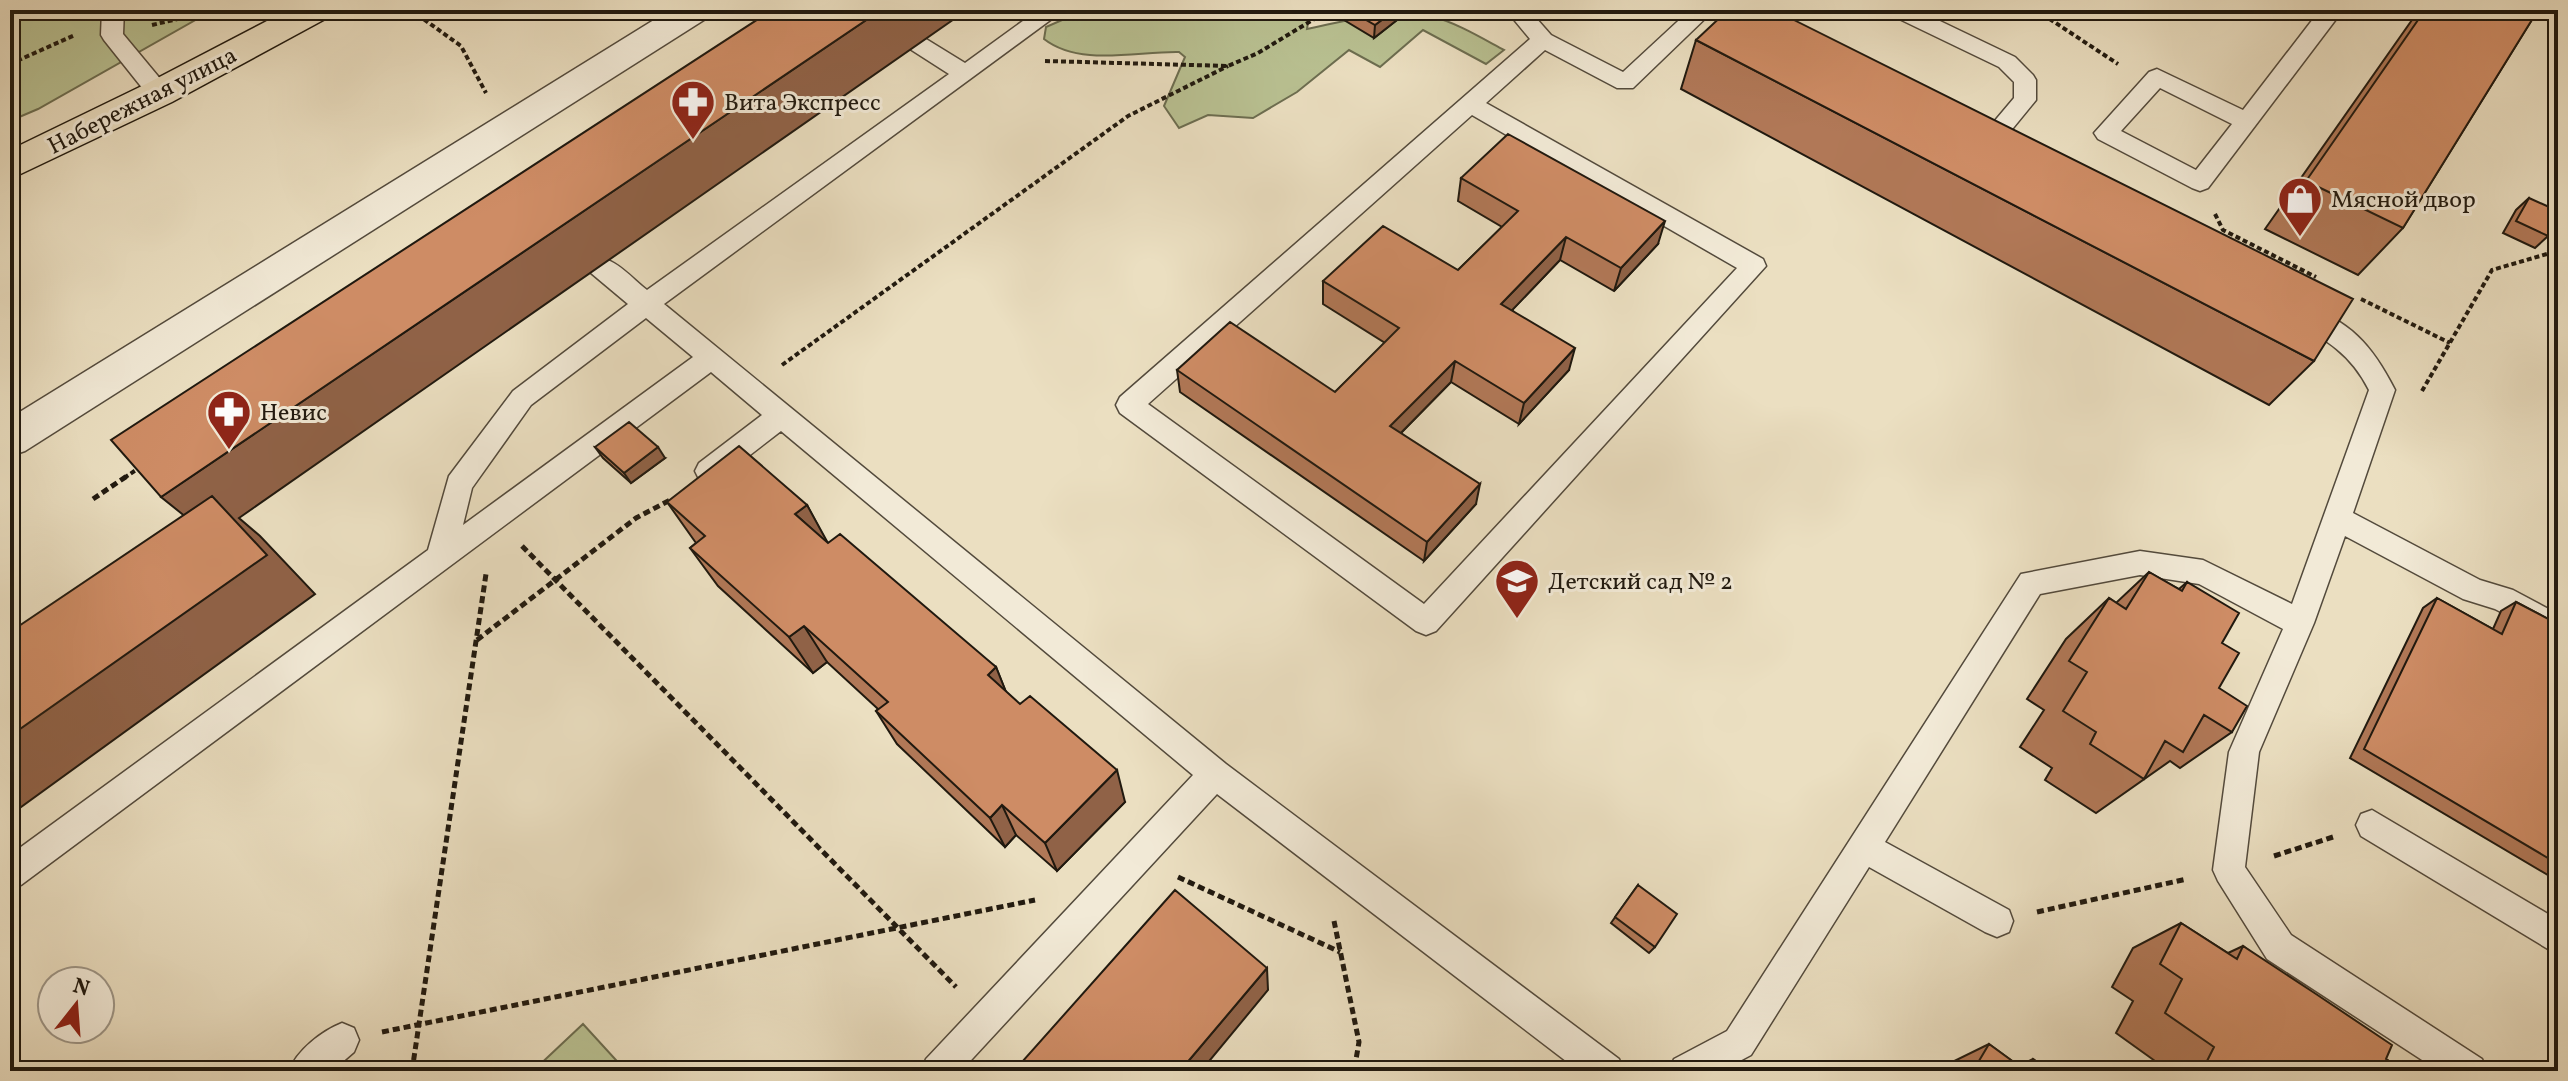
<svg xmlns="http://www.w3.org/2000/svg" width="2568" height="1081" font-family="Vollkorn,serif">
  <rect width="100%" height="100%" fill="#ebdfc1"/>
  <filter id="stains"><feTurbulence type="fractalNoise" baseFrequency=".0025" numOctaves="4"/><feColorMatrix values="0 0 0 0 .2 0 0 0 0 .09 0 0 0 0 .02 0 0 0 .5 -.17"/></filter>
  <radialGradient id="worn" r=".72"><stop offset=".6" stop-color="#630" stop-opacity="0"/><stop offset="1" stop-color="#630" stop-opacity=".3"/></radialGradient>
  <path fill="#b9c192" stroke="#6c6d50" stroke-width="2" d="M10 10H213L38 109 10 121Z
    M1085 10H1310L1307 29C1342 22 1396 6 1431 16 1457 23 1480 37 1504 50L1486 64 1423 30 1380 67 1349 50 1297 92 1253 118 1208 115 1179 128 1164 106 1185 57 1179 52C1137 51 1080 67 1044 39L1046 27Z
    M583 1024 626 1071H533Z"/>
  <g fill="none" stroke-linecap="round" stroke-linejoin="round">
    <g stroke="#534a3c" stroke-width="3">
      <path id="lane" d="M102 10H124L123 34 167 87 170 93 167 99H151L104 40 101 35Z
        M1038 10H1064L664 304 1226 764 1619 1059 1624 1071H1579L1217 794 961 1071H921L926 1059 1193 775 781 431 719 479 709 482 699 479 695 471 699 463 762 415 711 372 21 885 10 890V855L428 550 449 476 513 391 628 304 591 273 588 266 591 259C612 253 631 278 647 290L949 74 910 49 907 44 910 39H926L965 63ZM646 318 693 357 463 525 472 488 531 405Z
        M1506 10H1529L1551 35 1623 72 1690 10H1714L1633 88H1617L1545 50 1486 103 1763 259 1766 266 1436 631 1426 635 1416 631 1120 413 1116 405 1120 397 1530 39ZM1472 115 1737 268 1424 604 1148 404Z
        M1888 10H1917L2015 57 2033 75 2036 80V100L1991 155 1983 157 1975 155 1971 149 2014 98V82L1999 67 1891 15Z
        M2320 10H2343L2208 188 2200 191 2192 188 2098 139 2094 133 2149 72 2157 69 2243 110ZM2160 88 2232 124 2196 170 2121 131Z
        M2300 304C2350 320 2372 345 2395 390L2353 513 2480 580 2513 590 2558 614V642L2495 609 2463 599 2345 536 2314 623 2259 752 2245 867 2291 935 2482 1059 2487 1071H2439L2267 959 2218 881 2213 870 2229 752 2283 629 2199 584 2140 575 2040 594 1885 842 2009 910 2013 921 2009 932 1997 937 1985 932 1869 867 1751 1055 1721 1071H1669L1674 1059 1727 1031 2021 574 2140 551 2203 560 2292 604 2369 390C2351 354 2326 339 2291 321L2287 314 2291 307Z
        M2372 810 2558 920V955L2361 836 2356 825 2361 814Z
        M342 1023 354 1028 359 1040 354 1052 332 1071H289C297 1050 322 1031 342 1023Z"/>
    </g>
    <g stroke="#534a3c" stroke-width="3">
      <path id="street" d="M670 10H712L707 18 25 451 10 456V418Z"/>
    </g>
    <g stroke="#20190f" stroke-width="3">
      <path id="primary" d="M288 10H332L327 18 172 102 10 179V150L146 84Z"/>
    </g>
    <path stroke="#20190f" stroke-width="4" stroke-dasharray="5 3" stroke-linecap="butt" d="M411 10 461 46 486 93
      M2036 10 2118 64
      M152 25 186 17 199 10
      M1045 61 1228 66 1258 53 1329 10
      M10 64 75 35
      M2215 214 2223 230 2316 277
      M2361 299 2450 343
      M782 365 1128 116 1228 66
      M2422 391 2492 270 2547 254 2558 235
      M124 478 142 466"/>
    <path stroke="#20190f" stroke-width="5" stroke-dasharray="7 4" stroke-linecap="butt" d="M93 499 127 476
      M522 546 956 987
      M477 640 636 518 672 499
      M2274 856 2333 837
      M1178 877 1340 952
      M2037 912 2187 879
      M1334 921 1359 1042 1354 1071
      M382 1032 1035 900
      M412 1071 486 574"/>
    <use href="#lane" fill="#f2ead7" fill-rule="evenodd"/>
    <use href="#street" fill="#f2ead7" fill-rule="evenodd"/>
    <use href="#primary" fill="#ebdfc1" fill-rule="evenodd"/>
  </g>
  <path fill="#b17857" stroke="#20190f" stroke-width="2" d="M1345 10H1398L1397 20 1374 38 1344 20Z
    M2419 10H2538L2403 228 2358 275 2265 229Z
    M1696 40 2314 361 2269 405 1681 89Z
    M1461 178 1658 244 1614 291 1560 260 1512 310 1569 370 1519 424 1451 382 1401 433 1476 504 1424 561 1180 392 1177 370 1335 392 1385 343 1323 304V281L1458 270 1502 227 1458 201Z
    M2529 198 2548 236 2535 248 2503 233 2516 210Z
    M595 447 665 458 631 483 603 458Z
    M667 502 807 505 826 541 996 667 1006 692 1125 802 1057 871 1016 835 1005 847 897 744 876 711 878 709 827 662 813 673 718 586 690 548 696 543Z
    M2149 572 2179 589 2187 582 2222 643 2219 688 2232 732 2180 768 2170 761 2096 813 2045 780 2052 768 2020 747 2044 710 2027 699 2066 639 2109 598 2116 603Z
    M2437 598 2493 629 2501 611 2516 602 2558 624V881L2350 758 2423 608Z
    M1638 885 1655 947 1649 953 1611 923Z
    M2181 923 2228 953 2243 946 2386 1059 2404 1071H2159L2162 1066 2116 1033 2133 1001 2112 987 2133 948Z
    M1989 1044 2019 1066 2033 1059 2049 1071H1942L1946 1065Z"/>
  <path fill="#906247" stroke="#20190f" stroke-width="2" d="M881 10H967L239 518 260 536 315 594 10 815V736L212 538 161 497Z
    M1395 10H1398L1397 20 1374 38 1375 25Z
    M1665 221 1658 244 1614 291 1621 268Z
    M1566 237 1560 260 1497 326 1501 304Z
    M1575 348 1569 370 1519 424 1524 403Z
    M1455 361 1451 382 1388 446 1390 426Z
    M658 447 665 458 631 483 624 473Z
    M1480 484 1476 504 1424 561 1427 542Z
    M807 505 829 545 795 514Z
    M804 626 827 662 813 673 789 637Z
    M996 667 1010 702 988 675Z
    M1117 770 1125 802 1057 871 1045 843Z
    M1002 805 1016 835 1005 847 990 818Z
    M1267 968 1268 990 1201 1071H1180Z"/>
  <path fill="#ce8c65" stroke="#20190f" stroke-width="2" d="M772 10H881L161 497 111 440Z
    M1349 10H1395L1375 25Z
    M1728 10H1774L2353 299 2314 361 1696 40Z
    M2425 10H2538L2403 228 2306 181Z
    M1508 134 1665 221 1621 268 1566 237 1501 304 1575 348 1524 403 1455 361 1390 426 1480 484 1427 542 1177 370 1230 322 1335 392 1399 328 1323 281 1383 226 1458 270 1518 211 1461 178Z
    M2529 198 2558 211V218L2548 236 2516 221Z
    M629 422 658 447 624 473 595 447Z
    M739 446 807 505 795 514 828 543 840 534 996 667 988 675 1020 704 1030 696 1117 770 1045 843 1002 805 990 818 876 711 888 702 804 626 789 637 690 548 705 536 667 502Z
    M212 496 267 555 10 736V632Z
    M2149 572 2182 591 2187 582 2239 613 2222 643 2239 653 2219 688 2247 706 2232 732 2204 715 2183 752 2165 741 2144 779 2090 744 2096 732 2063 711 2087 672 2069 661 2109 598 2126 609Z
    M2437 598 2502 634 2516 602 2558 624V864L2364 749Z
    M1638 885 1677 914 1655 947 1615 917Z
    M1175 890 1267 968 1180 1071H1014Z
    M2181 923 2237 959 2243 946 2316 994 2392 1045 2386 1059 2404 1071H2221L2207 1061 2214 1047 2165 1013 2182 979 2160 964Z
    M1989 1044 2026 1071H1973Z
    M2033 1059 2049 1071H2027Z"/>
  <defs>
    <g id="pharmacy-pin" transform="scale(2.3)"><path d="M0 17L-7.5 6A9.5 9.5 0 1 1 7.5 6Z" fill="#8f2418" stroke="#f2ead7"/><path d="M-2-6h4v4h4v4h-4v4h-4v-4h-4v-4h4Z" fill="#fff"/></g>
    <g id="shop-pin" transform="scale(2.3)"><path d="M0 17L-7.5 6A9.5 9.5 0 1 1 7.5 6Z" fill="#8f2418" stroke="#f2ead7"/><path d="M-5-2.5h2.3a2.7 3.5 0 0 1 5.4 0H5L5.5 6h-11ZM-1.5-2.5h3a1.5 2.3 0 0 0-3 0Z" fill="#fff"/></g>
    <g id="school-pin" transform="scale(2.3)"><path d="M0 17L-7.5 6A9.5 9.5 0 1 1 7.5 6Z" fill="#8f2418" stroke="#f2ead7"/><path d="M0-5L7-2L0 1L-7-2ZM-4 1L0 2.5L4 1V4Q0 6-4 4Z" fill="#fff"/></g>
  </defs>
  <g fill-rule="evenodd">
    <use href="#pharmacy-pin" x="693" y="102"/>
    <use href="#shop-pin" x="2300" y="199"/>
    <use href="#pharmacy-pin" x="229" y="412"/>
    <use href="#school-pin" x="1517" y="581"/>
  </g>
  <g text-anchor="middle" stroke-width="6" stroke-linejoin="round" paint-order="stroke">
    <g font-size="24" fill="#20190f" stroke="#f2ead7">
      <text transform="translate(142 100) rotate(-27)" y="8">Набережная улица</text>
    </g>
    <g font-size="24" fill="#20190f" stroke="#f2ead7" text-anchor="start">
      <text x="724" y="110">Вита Экспресс</text>
      <text x="2331" y="207">Мясной двор</text>
      <text x="260" y="420">Невис</text>
      <text x="1548" y="589">Детский сад № 2</text>
    </g>
  </g>
  <rect width="2568" height="1081" fill="none" stroke="#ebdfc1" stroke-width="40"/>
  <rect x="12" y="12" width="2544" height="1057" fill="none" stroke="#20190f" stroke-width="4"/>
  <rect x="20" y="20" width="2528" height="1041" fill="none" stroke="#20190f" stroke-width="2"/>
  <g transform="translate(76 1005) rotate(17)"><circle r="38" fill="#f2ead7" stroke="#9e9687" stroke-width="2"/>
  <path d="M0-6L14 30L0 20L-14 30Z" fill="#8f2418"/>
  <text y="-12" font-size="22" font-weight="bold" text-anchor="middle" fill="#20190f">N</text>
  </g>
  <rect width="100%" height="100%" filter="url(#stains)"/>
  <rect width="100%" height="100%" fill="url(#worn)"/>
</svg>
